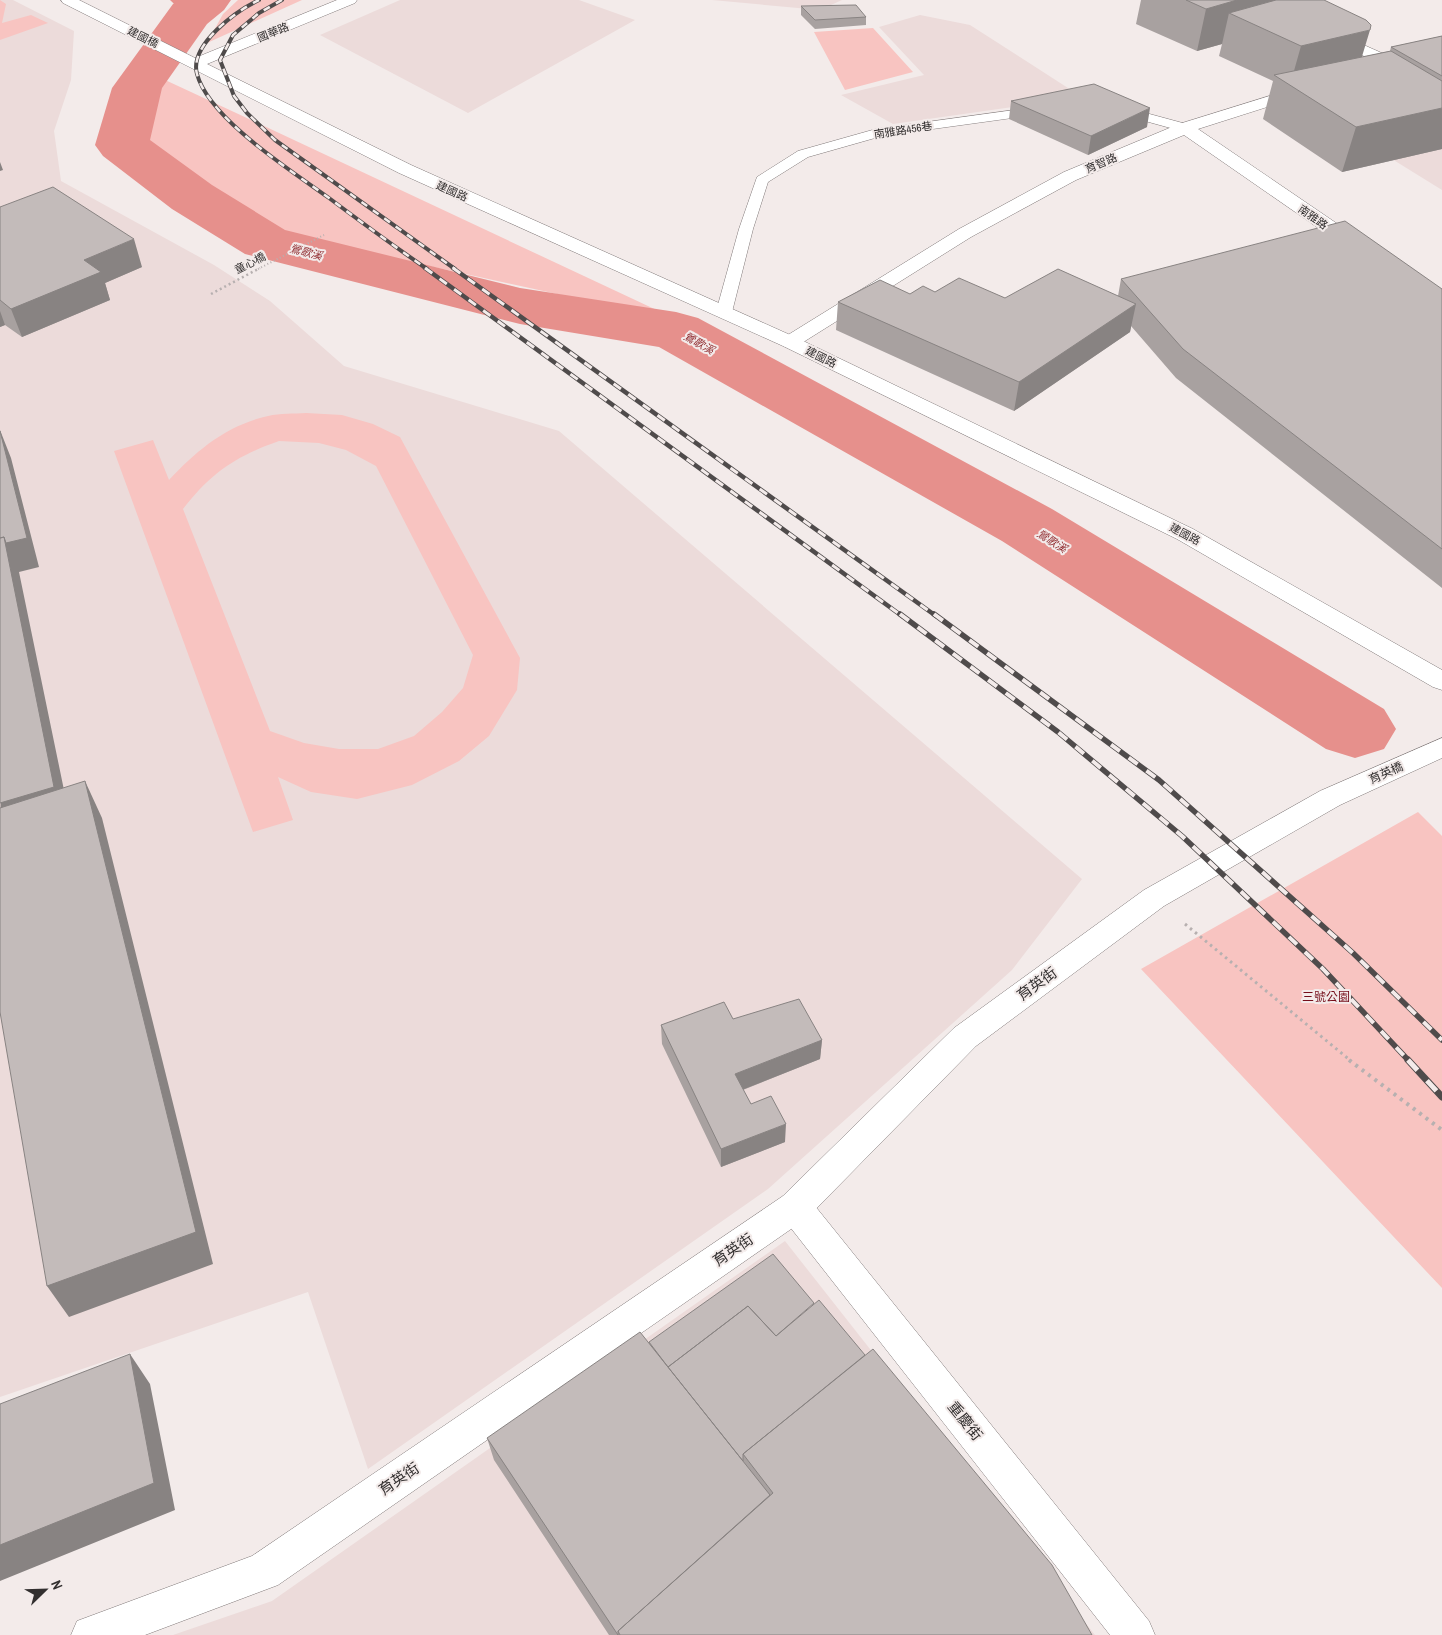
<svg xmlns="http://www.w3.org/2000/svg" width="1442" height="1635" font-family="'Archivo Narrow','Noto Sans TC',sans-serif">
  <rect width="100%" height="100%" fill="#f3ebea"/>
  <path fill="#ecdbda" d="M0 0H13L74 31 71 80 54 131 61 181 214 265 270 301 344 366 559 431 1082 879 1012 970 768 1189 368 1469 308 1292 0 1397Z
    M400 0H579L635 20 468 113 320 35Z
    M712 0H842L820 10Z
    M920 15 970 25 1082 97 893 124 841 95 924 75 879 27Z
    M1442 136V190L1379 151Z
    M785 1241 1095 1635H173L272 1601Z"/>
  <path fill="#f8c4c1" fill-rule="evenodd" d="M0 0 6 4 2 23 31 15 48 23 0 40Z
    M238 0H302L207 43 223 14Z
    M873 28 913 72 845 90 814 32Z
    M163 79 234 112 680 321 265 230 148 142Z
    M306 413 342 415 373 424 400 437 520 658 517 690 489 736 459 761 412 785 357 799 311 792 278 777 293 820 253 832 114 451 153 440 169 480C197 450 227 425 268 416 280 413 294 414 306 413ZM279 441 319 443 346 450 376 466 473 655 463 688 442 712 414 736 378 749H339L304 743 270 731 183 509C211 473 236 456 279 441Z
    M1418 812 1442 836V1288L1141 969Z"/>
  <g fill="none" stroke-linecap="round" stroke-linejoin="round">
    <path fill="#e6908c" fill-rule="evenodd" d="M170 0H179L194 14 187 16Z"/>
    <path fill="#e6908c" fill-rule="evenodd" d="M179 0H231L224 10 207 24 162 88 150 140 212 185 285 230 520 288 676 312 698 318 1052 509 1384 709 1396 729 1384 749 1355 758 1326 749 1002 541 659 347 520 324 245 254 172 209 103 156 95 145 112 88 173 4Z"/>
    <g stroke="#807979" stroke-width="1">
      <path id="service" d="M1120 106 1190 125 1191 128 1185 132 1116 113 1114 110 1116 107Z
        M1037 107 1043 111 1041 114 882 136 808 157 768 182 753 229 732 312 729 315H719L716 312 739 229 757 177 798 151 876 129Z"/>
    </g>
    <g stroke="#807979" stroke-width="1">
      <path id="pedestrian" d="M795 1192 807 1196 1149 1621 1155 1635H1110L783 1218 778 1207 783 1196Z"/>
    </g>
    <g stroke="#807979" stroke-width="1">
      <path id="minor" d="M1330 30 1402 62 1404 65 1402 68H1390L1325 38 1322 35 1325 32Z
        M1305 85 1311 87 1313 90 1311 93 1198 129 1364 242 1366 246 1364 250 1357 252 1350 250 1184 135 1076 180 971 237 797 346 790 348 783 346 780 342 783 338 959 229 1064 172 1179 124Z
        M1442 738V758L1340 805 1164 906 976 1046 807 1218 278 1585 145 1635H71L77 1621 252 1556 783 1196 954 1028 1144 890 1320 791Z"/>
    </g>
    <g stroke="#807979" stroke-width="1">
      <path id="tertiary" d="M61 0H79L195 58 337 0H357L355 3 207 64 411 165 797 338 1193 529 1442 670V690L1433 687 1177 539 783 346 399 173 63 3Z"/>
    </g>
    <path stroke="#b7b0b0" stroke-width="2" stroke-dasharray="1 2.5" stroke-linecap="butt" d="M258 269 324 235"/>
    <path stroke="#b7b0b0" stroke-width="2.5" stroke-dasharray="2 3" stroke-linecap="butt" d="M211 294 260 268"/>
    <path stroke="#b7b0b0" stroke-width="3" stroke-dasharray="2.5 4" stroke-linecap="butt" d="M1185 924 1351 1061"/>
    <path stroke="#b7b0b0" stroke-width="4" stroke-dasharray="3 5" stroke-linecap="butt" d="M1349 1060 1442 1130"/>
    <use href="#service" fill="#fff" fill-rule="evenodd"/>
    <use href="#pedestrian" fill="#fff" fill-rule="evenodd"/>
    <use href="#minor" fill="#fff" fill-rule="evenodd"/>
    <use href="#tertiary" fill="#fff" fill-rule="evenodd"/>
    <g stroke="#4f4b4b" stroke-width="4">
      <path id="rail-far3" d="M259 0C236 11 189 45 197 74 209 119 292 171 329 198 361 222 394 246 427 269
        M282 0 259 13 233 35 220 60 234 96 247 113 275 140 455 269"/>
    </g>
    <g stroke="#4f4b4b" stroke-width="4.5">
      <path id="rail-far2" d="M425 268 902 616
        M453 268 936 616"/>
    </g>
    <g stroke="#4f4b4b" stroke-width="5.5">
      <path id="rail-far1" d="M900 614 1058 732 1182 836 1323 969 1409 1061
        M934 614 1159 780 1353 953 1442 1040"/>
    </g>
    <g stroke="#4f4b4b" stroke-width="7">
      <path id="rail" d="M1408 1060 1442 1097"/>
    </g>
    <use href="#rail-far3" stroke="#f3ebea" stroke-width="2.5" stroke-dasharray="7" stroke-linecap="butt"/>
    <use href="#rail-far2" stroke="#f3ebea" stroke-width="3" stroke-dasharray="9" stroke-linecap="butt"/>
    <use href="#rail-far1" stroke="#f3ebea" stroke-width="4" stroke-dasharray="11" stroke-linecap="butt"/>
    <use href="#rail" stroke="#f3ebea" stroke-width="5" stroke-dasharray="14" stroke-linecap="butt"/>
  </g>
  <path fill="#a8a1a0" d="M1141 0H1324L1362 57 1390 51 1391 47 1442 36V149L1342 172 1263 119 1273 81 1219 56 1222 44 1197 51 1136 24Z
    M801 6 866 17V25L815 29 801 15Z
    M1011 101 1147 127 1088 155 1009 119Z
    M0 207 142 267 105 283 110 300 22 337 5 325 0 327Z
    M1121 279 1442 289V588L1176 378 1131 326 1130 332 1014 411 836 330 838 302 935 292 1005 298 1118 296Z
    M733 1019 822 1040 820 1059 743 1090 751 1104 785 1142 721 1167 662 1044 661 1025Z
    M649 1342 1092 1635H609L494 1460 487 1438Z"/>
  <path fill="#888382" d="M1237 0H1287L1229 13 1222 44 1197 51 1206 9Z
    M1370 30 1357 73 1290 85 1301 46Z
    M1150 108 1147 127 1088 155 1091 136Z
    M1442 108V149L1342 172 1356 127Z
    M0 162 3 170 0 171Z
    M134 239 142 267 105 283 110 300 22 337 11 309 84 260Z
    M1136 304 1130 332 1014 411 1019 382Z
    M0 311 5 325 0 327Z
    M0 430 11 458 39 567 19 572 71 824 0 846 4 537Z
    M85 781 102 818 213 1264 69 1317 47 1286Z
    M822 1040 820 1059 734 1093 735 1074Z
    M786 1124 785 1142 721 1167V1149Z
    M130 1354 150 1384 175 1510 0 1581V1545Z"/>
  <path fill="#c3bbba" stroke="#888382" d="M1186 0H1237L1206 9Z
    M1276 0H1324L1366 20 1371 25 1370 30 1301 46 1229 13Z
    M856 5 866 17 815 20 801 6Z
    M1442 36V76L1391 47Z
    M1391 51 1442 81V108L1356 127 1274 75Z
    M1094 84 1150 108 1091 136 1011 101Z
    M53 187 134 239 84 260 101 272 11 309 0 300V207Z
    M1345 221 1442 289V549L1183 349 1121 279Z
    M1058 269 1136 304 1019 382 838 302 880 280 910 294 923 286 935 292 959 278 1005 298Z
    M0 431 27 538 6 543 4 537 0 538Z
    M4 537 54 787 0 803V538Z
    M85 781 196 1232 47 1286 0 1012V808Z
    M799 999 822 1040 735 1074 751 1104 771 1096 786 1124 721 1149 661 1025 724 1002 733 1019Z
    M773 1254 814 1303 776 1336 748 1306 668 1367 649 1342Z
    M819 1300 865 1355 743 1454V1461L668 1367 748 1306 776 1336Z
    M640 1332 770 1495 618 1631V1635L487 1438Z
    M873 1349 1052 1565 1092 1635H620L618 1631 773 1493 743 1454Z
    M130 1354 154 1483 0 1545V1404Z"/>
  <g text-anchor="middle" stroke-width="4" stroke-linejoin="round" paint-order="stroke">
    <g font-size="11" fill="#322f2f" stroke="#f3ebea">
      <text transform="translate(273 32) rotate(-22)" y="4">國華路</text>
      <text transform="translate(143 37) rotate(26)" y="4">建國橋</text>
      <text transform="translate(903 130) rotate(-9)" y="4">南雅路456巷</text>
      <text transform="translate(1101 163) rotate(-23)" y="4">育智路</text>
      <text transform="translate(452 191) rotate(24)" y="4">建國路</text>
      <text transform="translate(1313 217) rotate(35)" y="4">南雅路</text>
      <text transform="translate(250 263) rotate(-27)" y="4">童心橋</text>
      <text transform="translate(821 357) rotate(26)" y="4">建國路</text>
      <text transform="translate(1185 534) rotate(28)" y="4">建國路</text>
    </g>
    <g font-size="11" font-style="italic" fill="#902b2f" stroke="#f3ebea">
      <text transform="translate(306 252) rotate(14)" y="4">鶯歌溪</text>
      <text transform="translate(699 343) rotate(29)" y="4">鶯歌溪</text>
      <text transform="translate(1052 541) rotate(32)" y="4">鶯歌溪</text>
    </g>
    <g font-size="12" fill="#322f2f" stroke="#f3ebea">
      <text transform="translate(1386 773) rotate(-24)" y="4">育英橋</text>
    </g>
    <g font-size="12" fill="#750e1a" stroke="#f3ebea">
      <text x="1326" y="1001">三號公園</text>
    </g>
    <g font-size="15" fill="#322f2f" stroke="#f3ebea">
      <text transform="translate(1037 984) rotate(-36)" y="5">育英街</text>
      <text transform="translate(733 1250) rotate(-34)" y="5">育英街</text>
      <text transform="translate(965 1421) rotate(51)" y="5">重慶街</text>
      <text transform="translate(399 1479) rotate(-34)" y="5">育英街</text>
    </g>
  </g>
  <g transform="translate(45 1590) rotate(67)" stroke="#f3ebea" stroke-width="4" paint-order="stroke">
  <path d="M0-4L9 19L0 12L-9 19Z" fill="#322f2f"/>
  <text y="-8" font-size="14" font-weight="bold" text-anchor="middle" fill="#322f2f">N</text>
  </g>
</svg>
